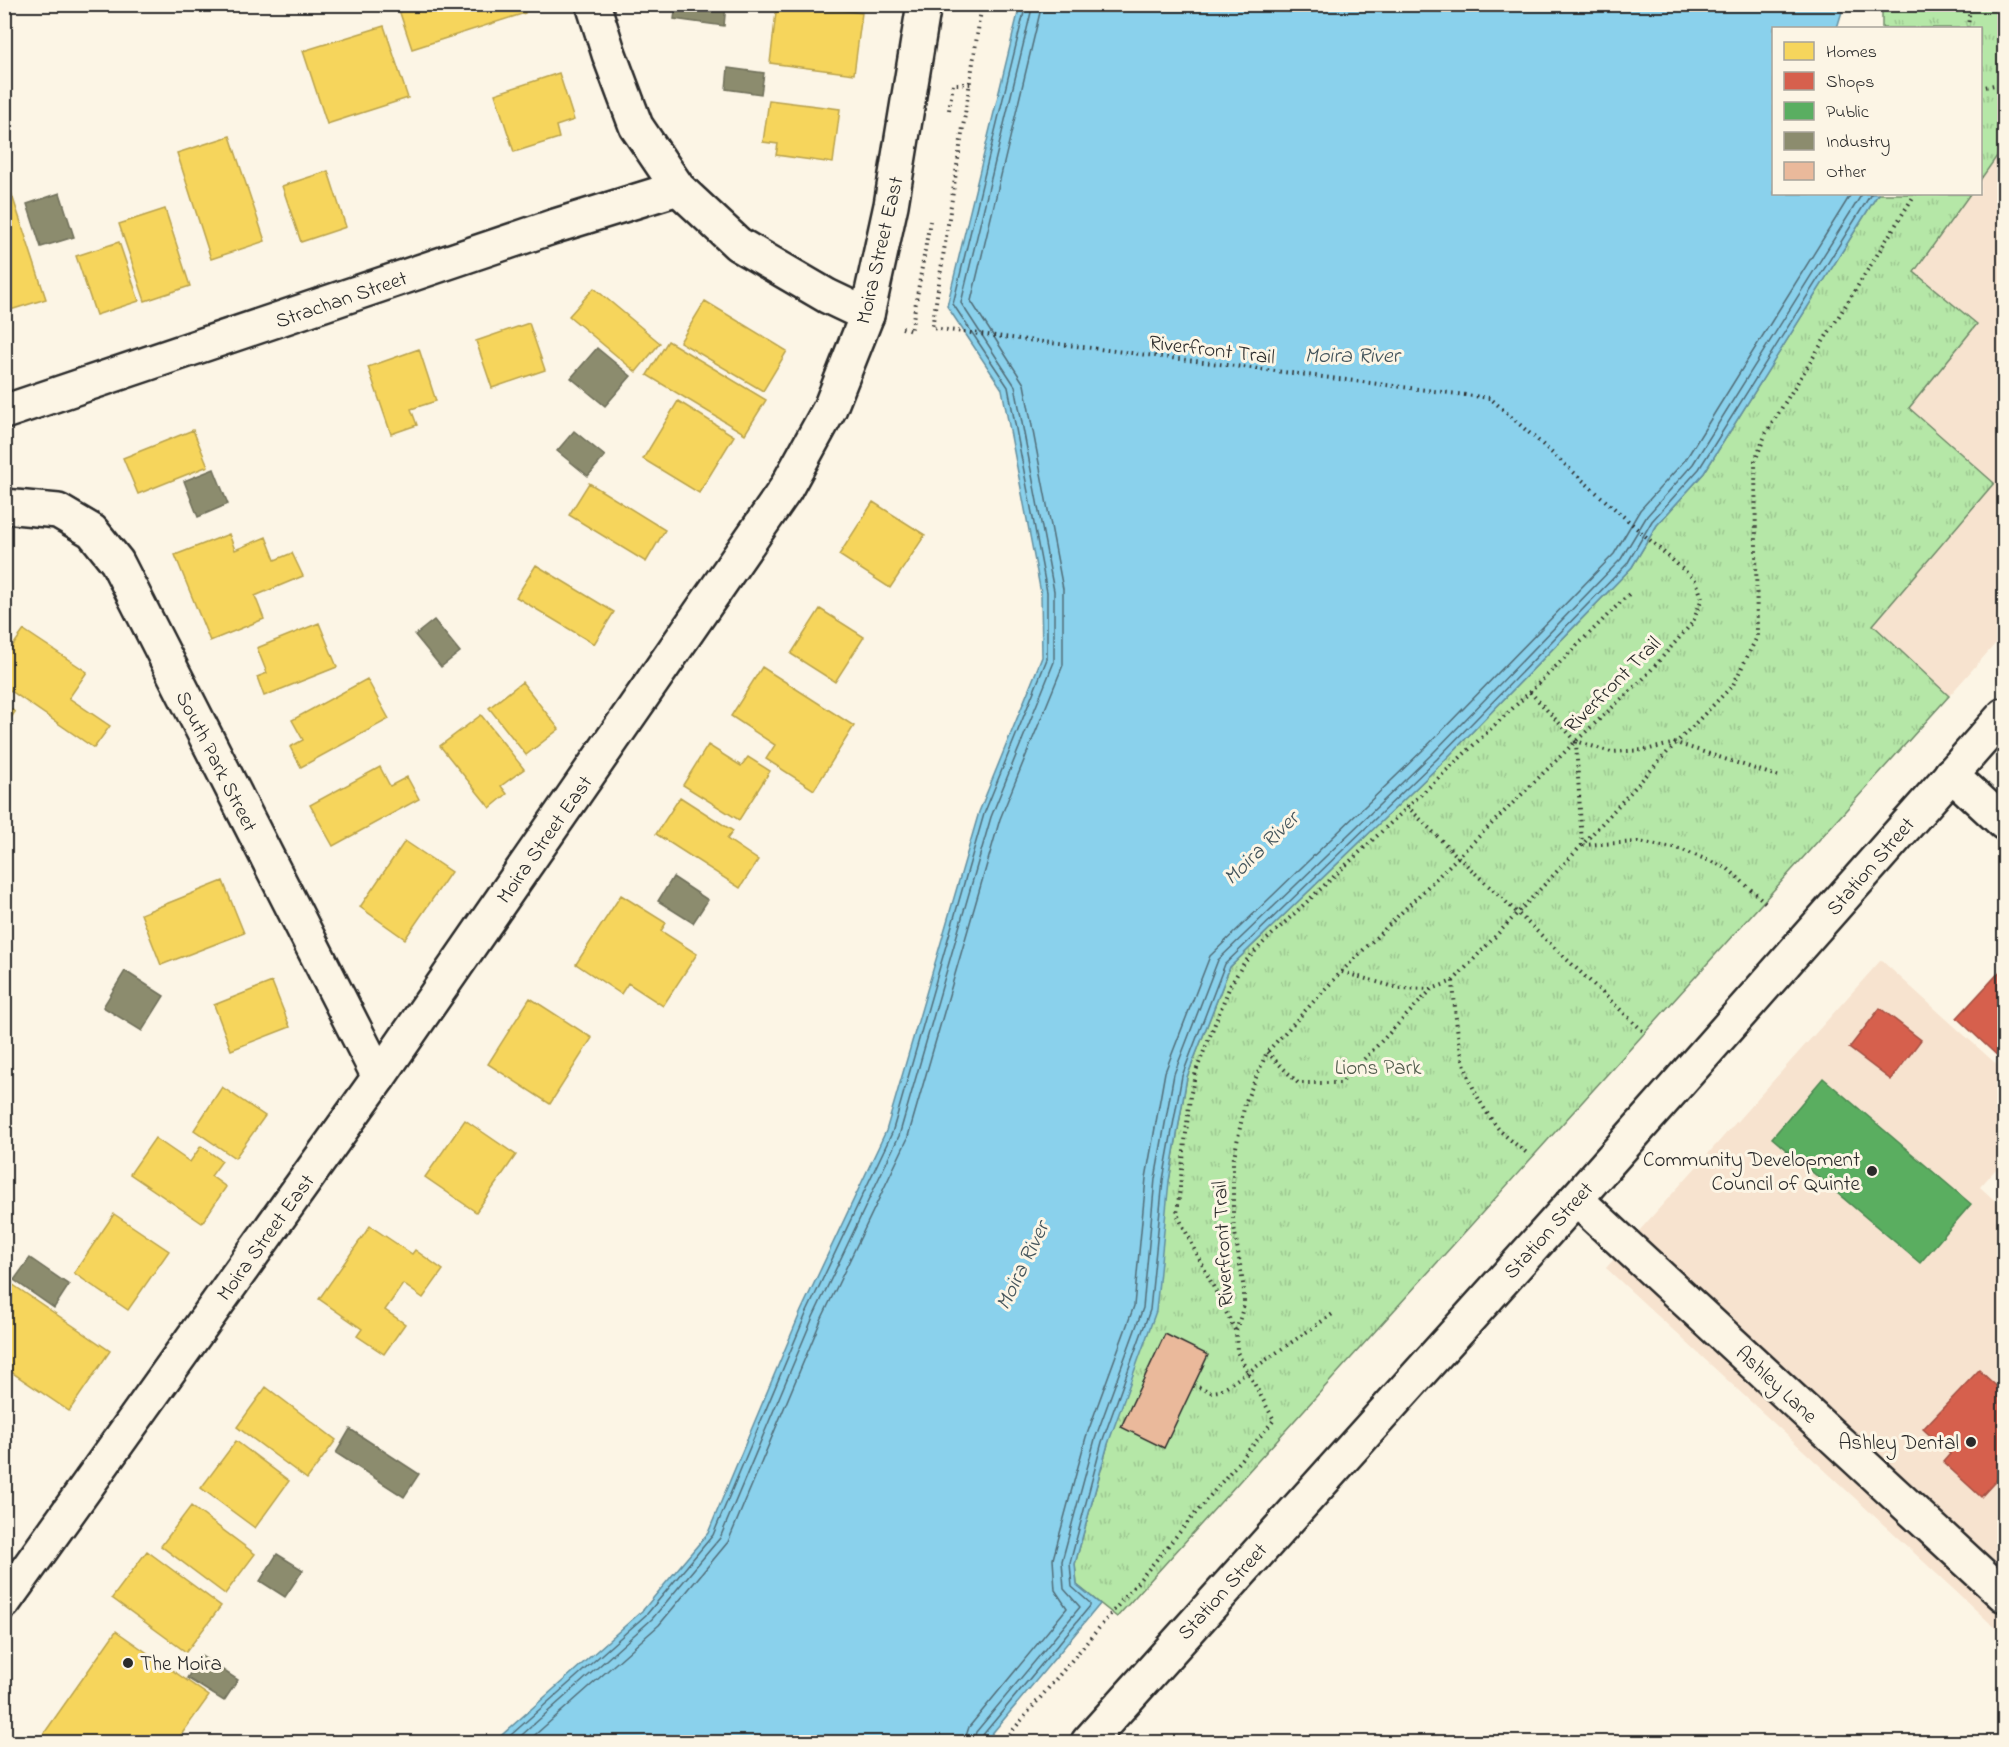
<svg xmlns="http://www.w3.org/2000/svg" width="2009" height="1747" font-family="'Indie Flower',sans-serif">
  <defs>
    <pattern id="park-tufts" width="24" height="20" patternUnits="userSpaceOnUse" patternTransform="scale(1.5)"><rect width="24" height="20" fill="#b5e7a7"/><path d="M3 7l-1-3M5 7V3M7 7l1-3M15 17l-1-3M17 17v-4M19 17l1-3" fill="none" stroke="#9cc690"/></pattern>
  </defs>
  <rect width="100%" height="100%" fill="#fcf5e5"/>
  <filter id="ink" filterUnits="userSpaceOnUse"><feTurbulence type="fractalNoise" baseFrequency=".0167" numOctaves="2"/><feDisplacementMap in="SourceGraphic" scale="12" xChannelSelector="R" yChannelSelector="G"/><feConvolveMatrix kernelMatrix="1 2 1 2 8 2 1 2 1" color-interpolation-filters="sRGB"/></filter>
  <g filter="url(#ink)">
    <path fill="#f7e3cf" d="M2004 146V634L1949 696 1873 625 1994 483 1909 408 1977 324 1913 272 1970 194H1980L1981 179Z
      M1881 960 2004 1071V1160L1980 1187 2004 1209V1364L1999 1371 2004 1376V1636L1606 1268Z"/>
    <path fill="url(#park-tufts)" stroke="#708969" stroke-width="1.5" d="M1882 5H2004V146L1981 179 1980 28H1882Z
      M1878 194H1970L1914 272 1977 324 1909 408 1994 483 1873 625 1949 696 1117 1617 1077 1585 1075 1564 1108 1444 1169 1181 1187 1077 1230 967 1441 764 1632 567 1657 525 1704 473Z"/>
    <path fill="#8ad1ec" stroke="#648f9f" stroke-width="1.5" d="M1020 5H1844L1837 28H1774V194H1878L1704 473 1657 525 1632 567 1441 764 1230 967 1187 1077 1169 1181 1156 1311 1108 1444 1075 1564 1077 1585 1100 1604 985 1742H494L643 1610 708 1533 801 1311 886 1131 979 812 1042 657 1041 593 1002 389 947 306Z"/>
    <path fill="#f6d55c" stroke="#b9a24d" stroke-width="1.5" d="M397 4H522L525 13 412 49Z
      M777 4H799L862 13 854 74 770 63Z
      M384 26 408 98 327 124 303 51Z
      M559 73 574 120 556 126 559 138 514 152 495 94Z
      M769 100 840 109 833 163 776 155 778 144 763 142Z
      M230 136 265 241 211 259 177 153Z
      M328 171 346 227 301 242 282 186Z
      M9 186 46 299 4 312V188Z
      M165 209 190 286 145 301 119 224Z
      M119 242 139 301 96 315 76 256Z
      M594 288 660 343 636 372 569 316Z
      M705 301 787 351 763 391 680 342Z
      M529 323 545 370 492 388 476 341Z
      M668 341 766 400 745 434 647 375Z
      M419 349 436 401 411 409 417 425 391 434 368 367Z
      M678 401 734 436 699 493 643 459Z
      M193 430 208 466 138 494 123 458Z
      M589 483 665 530 646 562 569 515Z
      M873 502 925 535 890 588 839 555Z
      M229 534 235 550 266 537 275 560 292 553 303 576 255 596 264 619 210 641 175 555Z
      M536 565 614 612 594 644 516 597Z
      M820 609 864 637 835 682 791 654Z
      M319 623 337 667 264 696 257 677 267 673 257 648Z
      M24 630 87 672 69 698 110 726 94 748 4 686V658Z
      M762 667 854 726 814 790 766 759 775 745 731 716Z
      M367 679 389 719 301 767 290 747 303 740 292 720Z
      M522 682 559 729 526 755 489 708Z
      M4 704 15 712 4 728Z
      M481 715 524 769 501 786 507 794 490 808 440 746Z
      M708 745 741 766 748 757 770 771 739 820 683 785Z
      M380 767 390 786 407 777 419 799 333 846 310 805Z
      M680 797 733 831 727 839 758 860 740 888 656 834Z
      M405 841 451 872 405 939 360 907Z
      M223 881 244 933 161 965 141 914Z
      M621 895 666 923 661 931 697 954 663 1006 628 983 621 994 576 964Z
      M272 982 290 1027 231 1050 214 1005Z
      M530 998 592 1038 550 1104 488 1064Z
      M222 1087 265 1116 235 1158 194 1130Z
      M465 1120 516 1155 476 1212 425 1177Z
      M155 1138 190 1162 201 1146 222 1161 211 1176 226 1187 202 1223 130 1174Z
      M114 1214 169 1251 128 1310 74 1273Z
      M370 1226 412 1254 415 1250 443 1270 423 1298 403 1284 385 1310 405 1324 384 1354 357 1336 362 1329 319 1299Z
      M6 1280 110 1351 69 1411 4 1367Z
      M266 1387 336 1440 307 1479 237 1427Z
      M236 1441 289 1481 255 1528 201 1488Z
      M191 1506 255 1554 225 1594 161 1546Z
      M147 1551 221 1606 186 1652 112 1598Z
      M116 1631 209 1696 176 1742H38Z"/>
    <path fill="#d6604d" stroke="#a35043" stroke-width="1.5" d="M2004 967V1059L2003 1061 1957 1018Z
      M1880 1008 1921 1040 1891 1080 1849 1048Z
      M1979 1370 2004 1393V1472L1981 1497 1943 1462 1950 1454 1923 1429Z"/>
    <path fill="#5aae61" stroke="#4c8751" stroke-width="1.5" d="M1823 1078 1971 1204 1920 1263 1772 1138Z"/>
    <path fill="#8c8c6e" stroke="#6f6f5a" stroke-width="1.5" d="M676 4H726L724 26 674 19Z
      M728 68 764 73 761 94 726 89Z
      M60 193 74 237 41 247 27 204Z
      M597 348 631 376 605 406 571 378Z
      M574 431 605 456 588 476 557 451Z
      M214 469 228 504 198 517 184 481Z
      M434 620 460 652 441 667 415 635Z
      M673 877 708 900 693 923 658 901Z
      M125 971 164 996 142 1031 103 1007Z
      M30 1258 69 1285 54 1308 14 1280Z
      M350 1429 419 1474 404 1497 336 1453Z
      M277 1554 303 1570 285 1597 260 1581Z
      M201 1656 238 1680 224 1701 187 1678Z"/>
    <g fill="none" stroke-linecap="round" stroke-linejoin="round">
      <path stroke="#516d78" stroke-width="1.5" d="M503 1742 647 1614 713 1535 806 1314 892 1133 984 814 1047 659V592L1008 387 953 304 1026 4
        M514 1742 652 1619 720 1538 813 1317 899 1136 991 817 1054 662V591L1015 386 961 303 1033 4
        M527 1742 659 1625 728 1542 821 1320 907 1140 1000 819 1063 665V589L1024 384 971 301 1042 4
        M964 1742 969 1727 1067 1608 1055 1590 1053 1559 1086 1437 1134 1306 1146 1178 1165 1072 1210 956 1425 748 1614 554 1640 510 1686 459 1851 194
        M973 1742 976 1732 1080 1607 1064 1589 1062 1561 1095 1439 1143 1308 1155 1179 1174 1074 1218 960 1432 754 1621 559 1647 516 1693 464 1862 194
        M981 1742 982 1736 1090 1606V1603L1072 1587 1070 1563 1102 1442 1150 1310 1163 1180 1182 1076 1225 964 1437 759 1627 564 1652 521 1699 469 1871 194"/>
    </g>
    <path fill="#eab99b" stroke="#2b2b2b" stroke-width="1.5" d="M1165 1334 1208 1355 1164 1448 1121 1427Z"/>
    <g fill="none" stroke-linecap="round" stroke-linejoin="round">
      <g stroke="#2b2b2b" stroke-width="38">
        <path id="minor" d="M593 4 609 54 636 126 678 188 738 244 827 296 867 315
          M4 412 552 227 678 188
          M4 506 58 511 92 531 117 562 379 1077
          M1951 774 2004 823
          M1576 1199 2004 1595"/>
      </g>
      <g stroke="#2b2b2b" stroke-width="38">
        <path id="tertiary" d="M4 1602 379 1077 785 490 830 408 867 315 891 205 924 4"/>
      </g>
      <g stroke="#2b2b2b" stroke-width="38">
        <path id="secondary" d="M1088 1742 1576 1199 2004 715"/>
      </g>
      <path stroke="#2b2b2b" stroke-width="4" stroke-dasharray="1.5 4.5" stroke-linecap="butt" d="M982 4 932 328 1490 398 1696 581 1702 598 1693 622 1644 678 1576 741 1341 972 1267 1052 1245 1103 1233 1162V1220L1244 1290V1305L1236 1331 1237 1352 1274 1420 1003 1742
        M1968 28 1970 4
        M1980 88 2004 83
        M949 110 953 84H971
        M902 328 911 331 930 221
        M1530 692 1576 741 1611 752 1645 750 1676 743 1733 685 1757 637 1755 461 1766 433 1915 194
        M1576 742 1582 845
        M1407 806 1458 857 1644 1032
        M1583 845 1638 842 1680 849 1727 868 1766 903
        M1342 972 1398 988 1431 989
        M1453 981C1457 1040 1460 1078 1497 1127 1505 1137 1519 1146 1529 1155
        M1267 1052 1298 1083H1341L1432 989 1453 981 1582 845 1676 743 1780 777
        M1235 1330 1177 1214 1190 1097 1196 1071 1230 986 1244 963 1262 944 1530 692 1631 592
        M1199 1387 1211 1392 1219 1391 1247 1373 1334 1313"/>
      <use href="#minor" stroke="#fcf5e5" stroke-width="33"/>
      <use href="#tertiary" stroke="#fcf5e5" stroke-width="33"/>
      <use href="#secondary" stroke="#fcf5e5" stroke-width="33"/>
    </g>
  </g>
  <g fill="#2b2b2b" stroke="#fcf5e5" stroke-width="2">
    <circle cx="1872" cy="1171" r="6"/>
    <circle cx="1971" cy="1442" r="6"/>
    <circle cx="128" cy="1663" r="6"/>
  </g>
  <g text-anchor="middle" stroke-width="6" stroke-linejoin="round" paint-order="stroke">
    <g font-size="21" fill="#2b2b2b" stroke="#fcf5e5">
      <text transform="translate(879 250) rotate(-77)" y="7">Moira Street East</text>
      <text transform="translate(341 299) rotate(-19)" y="7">Strachan Street</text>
      <text transform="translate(1212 349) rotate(7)" y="7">Riverfront Trail</text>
      <text transform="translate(1612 684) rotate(-45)" y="7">Riverfront Trail</text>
      <text transform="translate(217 761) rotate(63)" y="7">South Park Street</text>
      <text transform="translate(544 839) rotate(-55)" y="7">Moira Street East</text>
      <text transform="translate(1870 866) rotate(-49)" y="7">Station Street</text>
      <text transform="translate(1548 1230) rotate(-48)" y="7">Station Street</text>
      <text transform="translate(265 1237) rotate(-54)" y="7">Moira Street East</text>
      <text transform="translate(1222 1244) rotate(-93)" y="7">Riverfront Trail</text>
      <text transform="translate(1777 1384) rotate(43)" y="7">Ashley Lane</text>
      <text transform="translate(1222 1591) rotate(-48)" y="7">Station Street</text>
    </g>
    <g font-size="21" fill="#4e5a4a" stroke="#fcf5e5">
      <text x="1378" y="1074">Lions Park</text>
    </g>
    <g font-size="21" fill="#2b2b2b" stroke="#fcf5e5" text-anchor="end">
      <text x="1860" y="1166">Community Development<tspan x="1860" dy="24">Council of Quinte</tspan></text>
      <text x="1959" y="1449">Ashley Dental</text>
      <text x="140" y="1670" text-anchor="start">The Moira</text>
    </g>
    <g font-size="22" font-style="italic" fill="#43545b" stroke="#fcf5e5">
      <text x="1352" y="362">Moira River</text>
      <text transform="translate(1260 847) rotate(-44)" y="8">Moira River</text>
      <text transform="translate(1021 1265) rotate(-64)" y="8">Moira River</text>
    </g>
  </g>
  <rect width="2009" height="1747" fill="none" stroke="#fcf5e5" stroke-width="24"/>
  <rect x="12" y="12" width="1985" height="1723" fill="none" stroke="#2b2b2b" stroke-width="2" filter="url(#ink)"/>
  <rect x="1772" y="27" width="210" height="168" fill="#fcf5e5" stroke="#a8a49b" stroke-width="1.5"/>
  <rect x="1784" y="42" width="30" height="18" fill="#f6d55c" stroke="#a8a49b" stroke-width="1.5"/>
  <text x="1826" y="57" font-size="18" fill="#2b2b2b">Homes</text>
  <rect x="1784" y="72" width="30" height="18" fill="#d6604d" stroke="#a8a49b" stroke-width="1.5"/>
  <text x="1826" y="87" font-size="18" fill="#2b2b2b">Shops</text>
  <rect x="1784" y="102" width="30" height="18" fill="#5aae61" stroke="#a8a49b" stroke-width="1.5"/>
  <text x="1826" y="117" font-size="18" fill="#2b2b2b">Public</text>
  <rect x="1784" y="132" width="30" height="18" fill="#8c8c6e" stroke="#a8a49b" stroke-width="1.5"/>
  <text x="1826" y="147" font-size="18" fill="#2b2b2b">Industry</text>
  <rect x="1784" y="162" width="30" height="18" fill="#eab99b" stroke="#a8a49b" stroke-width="1.5"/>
  <text x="1826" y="177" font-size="18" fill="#2b2b2b">Other</text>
</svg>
